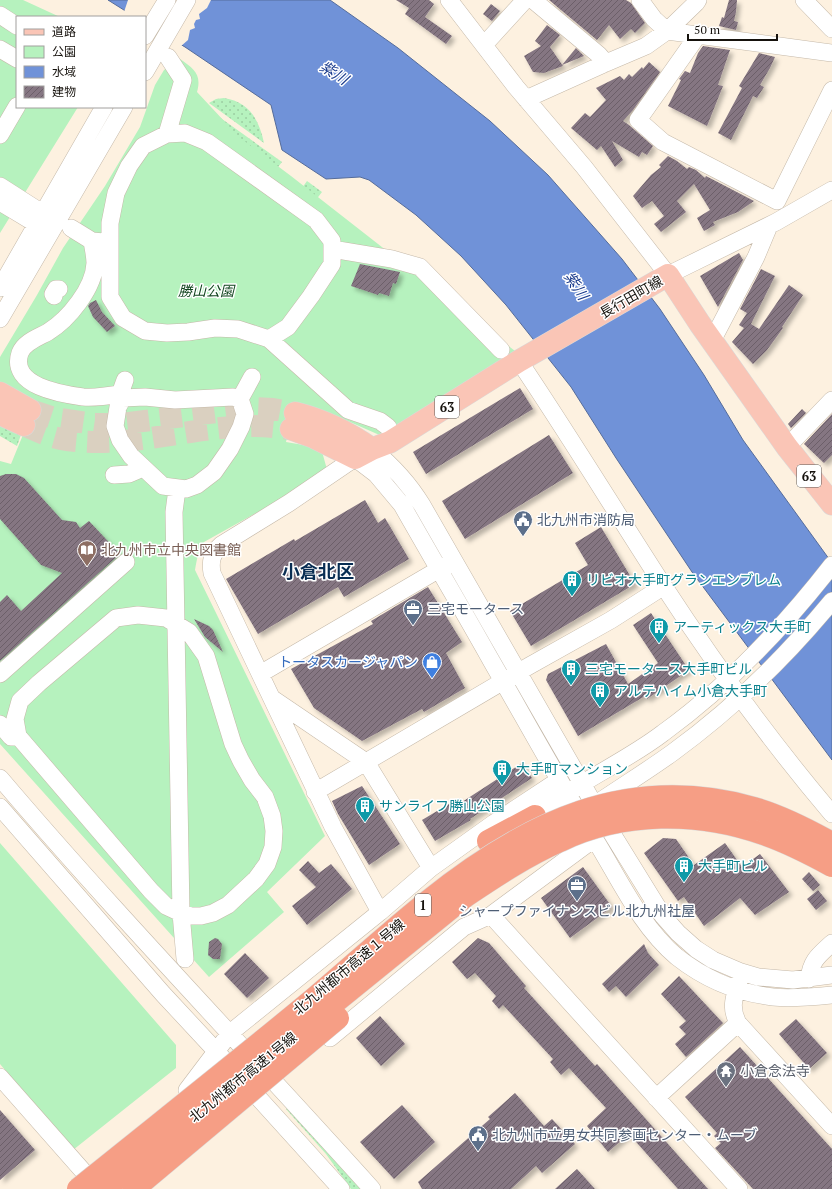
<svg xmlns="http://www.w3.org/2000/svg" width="832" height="1189" font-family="'PT Serif','Noto Sans JP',serif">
  <defs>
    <pattern id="grass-dots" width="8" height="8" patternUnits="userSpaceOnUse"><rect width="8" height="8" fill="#b6f2be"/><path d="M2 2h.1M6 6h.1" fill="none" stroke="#9ccea2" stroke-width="1.8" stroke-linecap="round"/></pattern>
    <pattern id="building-hatch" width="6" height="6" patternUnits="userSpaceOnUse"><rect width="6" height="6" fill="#857682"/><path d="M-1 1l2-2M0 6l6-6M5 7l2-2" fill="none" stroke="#6c5f69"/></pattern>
    <filter id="shadow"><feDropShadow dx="3.5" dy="3.5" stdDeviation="2" flood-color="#0004"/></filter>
  </defs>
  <rect width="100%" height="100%" fill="#fdf1e0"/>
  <path fill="url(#grass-dots)" d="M224 98C249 102 259 119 264 143L209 103 216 99Z
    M215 114 282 162 271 176Z
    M307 181 322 192 312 205 297 195Z
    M0 422 22 432 17 446 0 436Z
    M289 1106 363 1189H351L326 1154 286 1109Z"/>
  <path fill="#b6f2be" d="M0 0H23L60 17H17V107H78L0 233Z
    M180 59C194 69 202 74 197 92L239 137 291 176 515 351 384 437 334 415 295 404 286 442 321 448 328 473 204 542C198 551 197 559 195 570L325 836 267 892 284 912 209 977 0 744V461L11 464 36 403 0 384V357L37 295 63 248 105 186 140 127 155 85 164 70Z
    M0 843 176 1045V1068L73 1150 0 1064Z"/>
  <path fill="#7092d8" stroke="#556c9b" d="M108 0H330L398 48 490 121 548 175 622 259 660 309 704 375 743 440 832 563V760L692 572 616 458 571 387 506 305 461 256 416 215 369 180 360 177 326 179 282 150 271 105 185 47 145 23V17H135Z"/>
  <path fill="#fdf1e0" d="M128 0H211L207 8 199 14 200 19 196 20 194 24 195 28 190 30 188 40 180 47 145 25V17H132L124 12Z"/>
  <path fill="url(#building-hatch)" filter="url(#shadow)" d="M396 0H429L434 4 425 17 452 36 446 44 405 14 409 8Z
    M549 0H626L631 3 645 23 635 33 631 29 620 39 609 25 597 40Z
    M729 0H737L736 12 734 21 738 22 736 30 719 26 722 17 724 18Z
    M491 4 500 11 492 21 483 14Z
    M547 25 560 35 550 47 563 66 544 73 533 72 524 56 541 46 535 41Z
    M703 46 730 50 718 85 723 86 707 126 668 106 681 80 679 79 685 71 690 73 698 53Z
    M576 48 584 56 562 65Z
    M759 53 775 57 770 68 760 85 764 87 757 98 753 96 731 140 718 133 742 88 739 86Z
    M649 62 660 72 633 110 623 121 629 125 653 146 647 155 642 152 639 157 612 141 623 160 615 167 601 146 597 150 571 128 585 113 590 117 606 100 596 88 620 76 624 80 629 74 632 77 642 67 643 69Z
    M668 156 677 161 687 169 689 167 696 170 705 178 706 176 754 201 738 212 713 222 715 225 704 231 697 218 710 210 694 184 677 201 686 212 661 232 654 224 664 216 652 201 642 208 633 196 651 175 661 167 659 165Z
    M739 253 743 260 718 307 700 276Z
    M360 264 400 272 396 284 393 283 389 296 379 293 378 295 351 286Z
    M761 269 775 276 751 324 759 329 789 285 803 295 782 327 783 328 767 350 753 364 732 342 744 328 739 325 747 313 740 309Z
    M96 300 102 312 115 326 107 332 93 317 88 306 90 303Z
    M520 388 533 409 426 474 413 452Z
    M802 409 806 413 791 428 788 424Z
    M832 414V455L824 463 804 444Z
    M549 435 573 473 465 539 442 501Z
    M6 474H16L24 478 62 520 76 522 80 528 89 521 120 554 0 661V602L7 595 21 611 62 573 41 565 0 519V476Z
    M365 500 378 523 385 518 409 559 344 597 338 587 258 634 226 579 294 539 295 541Z
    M601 527 635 584 531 646 510 611 588 565 575 543Z
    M428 587 462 642 446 653 465 688 424 712 422 709 362 741 314 708 291 669 373 624 371 621Z
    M651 613 689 670 647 699 645 696 578 736 546 680 548 674 606 644 628 684 658 663 633 625Z
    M194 619 209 626 213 630 223 652 205 637Z
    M522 763 532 778 470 819 471 820 435 841 422 820 459 798 462 802Z
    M362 786 400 844 369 865 338 814 332 801Z
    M663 838 676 839 694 865 725 843 742 867 760 854 789 892 755 915 740 898 704 926 684 897 678 901 644 853Z
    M308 861 319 873 331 864 352 889 307 925 292 906 316 887 299 870Z
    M583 867 612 907 570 938 541 898Z
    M809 872 820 885 813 891 802 879Z
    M818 890 827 901 816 910 807 899Z
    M215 938 218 939 222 944 220 959H213L208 955 209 942Z
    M478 938 489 943 526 986 524 988 595 1066 597 1064 708 1189H678L629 1134 608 1152 587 1126 606 1108 569 1068 561 1075 550 1062 553 1059 503 1005 499 1009 492 1001 496 996 475 973 467 979 452 962Z
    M644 944 648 953 659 965 626 997 616 986 609 992 602 984Z
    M245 953 269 978 247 998 224 974Z
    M679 976 723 1023 686 1057 675 1044 686 1034 679 1027 686 1021 661 994Z
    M380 1016 405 1044 381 1066 356 1038Z
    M796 1019 827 1053 809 1069 779 1034Z
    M740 1047 832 1149V1189H753L715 1148 721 1143 714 1136 717 1133 685 1097Z
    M515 1093 544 1126 552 1119 575 1144 542 1173 536 1166 511 1189H422L418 1182 490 1119 488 1117Z
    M402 1105 435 1142 394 1179 360 1142Z
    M0 1110 35 1150 0 1180Z
    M577 1169 595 1189H555Z"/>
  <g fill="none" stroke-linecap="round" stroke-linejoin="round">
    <path stroke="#dad0c0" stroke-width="22" stroke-dasharray="22 11" stroke-linecap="butt" d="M30 410 54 418 95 424H120L251 408 273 409 295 413
      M24 425C38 432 52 438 67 440 130 449 192 426 255 426 267 426 280 428 291 429"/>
    <g stroke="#c5b9a9" stroke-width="18">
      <path id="minor" d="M449 0 516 87 584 167 668 275 776 222 832 190
        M533 0 599 55 606 63
        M640 0 654 19 667 31 832 53
        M804 0 832 29
        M0 15 17 26
        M698 35 638 120 663 142 777 201 832 90
        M145 36 167 0
        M484 45 525 0
        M0 49 17 59
        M145 72 187 0
        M526 99 606 63 646 46 667 31 696 3 698 0
        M185 133 207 142 316 220 332 241V264L311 296 288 327 269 339 238 329 215 328 188 332 167 333 145 331 123 318 110 297V223L116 193 129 166 143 146 167 134Z
        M167 134 183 80 168 57
        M0 135 17 106
        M0 186 50 218 53 227 43 228 0 202
        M71 228 92 241 104 242
        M92 241C93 248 95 256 95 263 94 288 69 319 48 332 39 337 24 342 20 353 9 386 61 394 83 397 95 398 108 396 120 394L123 398
        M332 249 392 259 420 267 501 350
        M0 288 104 107
        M54 296 53 294 56 289H59
        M0 319 124 107
        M269 339 348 410 380 421 388 427
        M712 341 756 257 769 226
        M519 361C569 435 615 511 663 585 715 665 771 742 832 814
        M120 394 125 380
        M145 397 175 400 233 397 240 399 245 414 241 427 230 449 214 472 197 485 186 489 163 486 131 456 120 440 115 426 118 407 123 398Z
        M240 399 252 377
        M787 447 832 400
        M372 449C393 466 408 482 422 505L595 806 663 916 678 933 696 949 713 960 741 972 758 977 793 980 832 975
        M114 475 129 474 143 468
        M177 489 174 512 181 913 185 959
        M138 615 166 618 189 632 206 656 233 744 241 761 252 780 265 797 272 816 274 831 273 847 267 864 256 879 228 905 213 913 201 916H191L181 913 166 906 151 891 18 736 15 719 20 701 39 683 116 618Z
        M0 674 126 562
        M260 674 448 564
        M273 699 366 762 431 868
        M0 724 11 737 18 736
        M0 778C120 919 249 1052 372 1189
        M315 792 529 666 611 620 664 586
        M596 804C621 787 647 771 672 753 731 710 785 658 832 601
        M0 807 163 994 216 1051 341 1189
        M526 823C539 813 553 802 567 793 599 772 633 756 663 733 728 686 783 628 832 565
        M380 912 333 827 212 573C210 561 212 553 221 545L289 503 355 458 376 474 402 505C432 558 463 610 492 662 526 721 558 780 594 838 619 878 640 926 677 957 705 979 738 993 773 997 792 999 812 997 832 995
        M491 915 739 1189
        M740 978C735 996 729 1006 738 1023L832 1126
        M809 979C811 960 819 955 832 943
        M330 1038 464 927 491 915 594 839
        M0 1077 97 1187
        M187 1090 230 1033 380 912 431 868 494 823 559 780
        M656 1098 738 1023"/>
    </g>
    <g stroke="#dad9d8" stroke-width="23">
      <path id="major" d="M0 393 30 410
        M295 413C323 420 348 432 372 449
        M0 414 24 425
        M291 429 313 437 355 458 372 449 390 442 519 361 668 275 700 324 787 447 832 504"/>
    </g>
    <g stroke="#dad9d8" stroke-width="23">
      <path id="highway" d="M488 841 535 816"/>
    </g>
    <use href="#minor" stroke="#fff" stroke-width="17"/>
    <use href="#major" stroke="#fac5b6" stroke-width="22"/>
    <use href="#highway" stroke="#f69e85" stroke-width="22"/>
    <g stroke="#dad9d8" stroke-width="23" stroke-linecap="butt">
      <path id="highway-bridge" d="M78 1189C156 1126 235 1064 312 1000 351 967 388 933 428 901 525 823 628 772 754 808 782 816 807 829 832 843
        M105 1189 466 896C496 876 526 856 560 841 623 811 698 811 763 834 787 842 810 854 832 866
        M134 1189 338 1018"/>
    </g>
    <use href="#highway-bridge" stroke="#f69e85" stroke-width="22"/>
  </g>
  <defs>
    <g id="civic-pin" transform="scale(1)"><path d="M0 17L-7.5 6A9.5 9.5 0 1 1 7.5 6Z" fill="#5c6f8a" stroke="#fff"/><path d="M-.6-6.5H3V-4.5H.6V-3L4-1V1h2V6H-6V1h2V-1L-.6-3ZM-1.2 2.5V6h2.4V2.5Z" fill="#fff"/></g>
    <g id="library-pin" transform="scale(1)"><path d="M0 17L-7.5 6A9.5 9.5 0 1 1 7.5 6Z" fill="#8d6e63" stroke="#fff"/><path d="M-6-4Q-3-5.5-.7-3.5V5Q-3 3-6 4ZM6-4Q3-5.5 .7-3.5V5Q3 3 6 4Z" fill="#fff"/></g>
    <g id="building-pin" transform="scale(1)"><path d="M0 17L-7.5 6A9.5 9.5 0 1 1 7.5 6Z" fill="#0f9aa8" stroke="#fff"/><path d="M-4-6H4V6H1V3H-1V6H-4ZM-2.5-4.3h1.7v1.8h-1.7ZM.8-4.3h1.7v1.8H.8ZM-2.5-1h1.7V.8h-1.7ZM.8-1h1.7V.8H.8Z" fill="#fff"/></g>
    <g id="office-pin" transform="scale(1)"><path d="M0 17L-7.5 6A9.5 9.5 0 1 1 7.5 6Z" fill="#5c6f8a" stroke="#fff"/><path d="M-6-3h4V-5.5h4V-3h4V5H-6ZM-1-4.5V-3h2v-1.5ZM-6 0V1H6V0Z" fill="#fff"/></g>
    <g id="shop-pin" transform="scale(1)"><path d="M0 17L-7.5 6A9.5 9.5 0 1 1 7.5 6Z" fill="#3f7fe0" stroke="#fff"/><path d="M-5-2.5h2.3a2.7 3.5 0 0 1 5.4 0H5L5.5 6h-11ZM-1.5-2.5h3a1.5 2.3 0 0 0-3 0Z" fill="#fff"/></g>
    <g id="temple-pin" transform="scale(1)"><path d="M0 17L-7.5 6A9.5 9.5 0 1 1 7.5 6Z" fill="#6b7280" stroke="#fff"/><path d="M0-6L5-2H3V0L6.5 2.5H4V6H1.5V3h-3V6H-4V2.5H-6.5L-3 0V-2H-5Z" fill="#fff"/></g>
  </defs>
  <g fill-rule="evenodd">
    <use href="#civic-pin" x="523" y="520"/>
    <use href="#library-pin" x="87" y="550"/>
    <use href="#building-pin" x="572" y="580"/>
    <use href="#office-pin" x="413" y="609"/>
    <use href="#building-pin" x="659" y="627"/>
    <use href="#shop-pin" x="432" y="662"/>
    <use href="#building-pin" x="571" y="669"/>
    <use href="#building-pin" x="600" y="691"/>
    <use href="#building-pin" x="502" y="769"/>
    <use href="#building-pin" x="365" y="806"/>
    <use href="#building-pin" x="684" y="866"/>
    <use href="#office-pin" x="577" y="885"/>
    <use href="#temple-pin" x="726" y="1071"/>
    <use href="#civic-pin" x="478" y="1135"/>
  </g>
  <g text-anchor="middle" stroke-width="3" stroke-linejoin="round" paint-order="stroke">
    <g fill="#fff" stroke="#5c5956" stroke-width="1">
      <rect x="435" y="396" width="24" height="22" rx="3"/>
      <rect x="797" y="465" width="24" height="22" rx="3"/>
      <rect x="415" y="894" width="16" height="22" rx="3"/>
    </g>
    <g font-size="13" font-weight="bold" fill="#16120d">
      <text x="447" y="412">63</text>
      <text x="809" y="481">63</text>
      <text x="423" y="910">1</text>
    </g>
    <g font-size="14" font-style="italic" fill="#11441e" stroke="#fff">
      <text x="206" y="296">勝山公園</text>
    </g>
    <g font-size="14" fill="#16120d" stroke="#fff">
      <text transform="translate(631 297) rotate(-30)" y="5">長行田町線</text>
      <text transform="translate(349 967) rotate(-40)" y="5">北九州都市高速１号線</text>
      <text transform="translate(243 1077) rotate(-39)" y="5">北九州都市高速1号線</text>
    </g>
    <g font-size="14" fill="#4e5e75" stroke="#fff" text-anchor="start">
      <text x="537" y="525">北九州市消防局</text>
      <text x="427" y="614">三宅モータース</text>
      <text x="577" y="916" text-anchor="middle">シャープファイナンスビル北九州社屋</text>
      <text x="492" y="1140">北九州市立男女共同参画センター・ムーブ</text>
    </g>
    <g font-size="14" fill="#785e54" stroke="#fff" text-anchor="start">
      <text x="101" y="555">北九州市立中央図書館</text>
    </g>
    <g font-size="14" fill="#0d838f" stroke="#fff" text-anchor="start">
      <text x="586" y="585">リビオ大手町グランエンブレム</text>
      <text x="673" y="632">アーティックス大手町</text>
      <text x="585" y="674">三宅モータース大手町ビル</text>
      <text x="614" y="696">アルテハイム小倉大手町</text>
      <text x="516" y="774">大手町マンション</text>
      <text x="379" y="811">サンライフ勝山公園</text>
      <text x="698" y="871">大手町ビル</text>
    </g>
    <g font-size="14" fill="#366cbe" stroke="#fff" text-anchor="end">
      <text x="418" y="667">トータスカージャパン</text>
    </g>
    <g font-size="14" fill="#5b616d" stroke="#fff" text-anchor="start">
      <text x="740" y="1076">小倉念法寺</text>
    </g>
    <g font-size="15" font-style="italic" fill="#193a8c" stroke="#fff">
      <text transform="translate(334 73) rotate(32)" y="5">紫川</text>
      <text transform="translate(576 286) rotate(56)" y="5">紫川</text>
    </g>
    <g font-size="18" font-weight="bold" fill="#082d53" stroke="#fff">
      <text x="318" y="578">小倉北区</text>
    </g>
  </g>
  <rect x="16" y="16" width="130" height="92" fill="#ffffff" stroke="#a2a09e"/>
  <rect x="24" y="29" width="20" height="6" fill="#fac5b6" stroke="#a2a09e"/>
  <text x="52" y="36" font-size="12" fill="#16120d">道路</text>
  <rect x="24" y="46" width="20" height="12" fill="#b6f2be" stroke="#a2a09e"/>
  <text x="52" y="56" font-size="12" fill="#16120d">公園</text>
  <rect x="24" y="66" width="20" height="12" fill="#7092d8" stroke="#a2a09e"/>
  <text x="52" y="76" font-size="12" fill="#16120d">水域</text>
  <rect x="24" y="86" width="20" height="12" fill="url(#building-hatch)" stroke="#a2a09e"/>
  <text x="52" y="96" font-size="12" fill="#16120d">建物</text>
  <path d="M688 34v6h89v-6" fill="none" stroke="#16120d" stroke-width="2"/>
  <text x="694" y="34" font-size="12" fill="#16120d" stroke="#ffffff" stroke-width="3" paint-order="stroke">50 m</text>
</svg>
